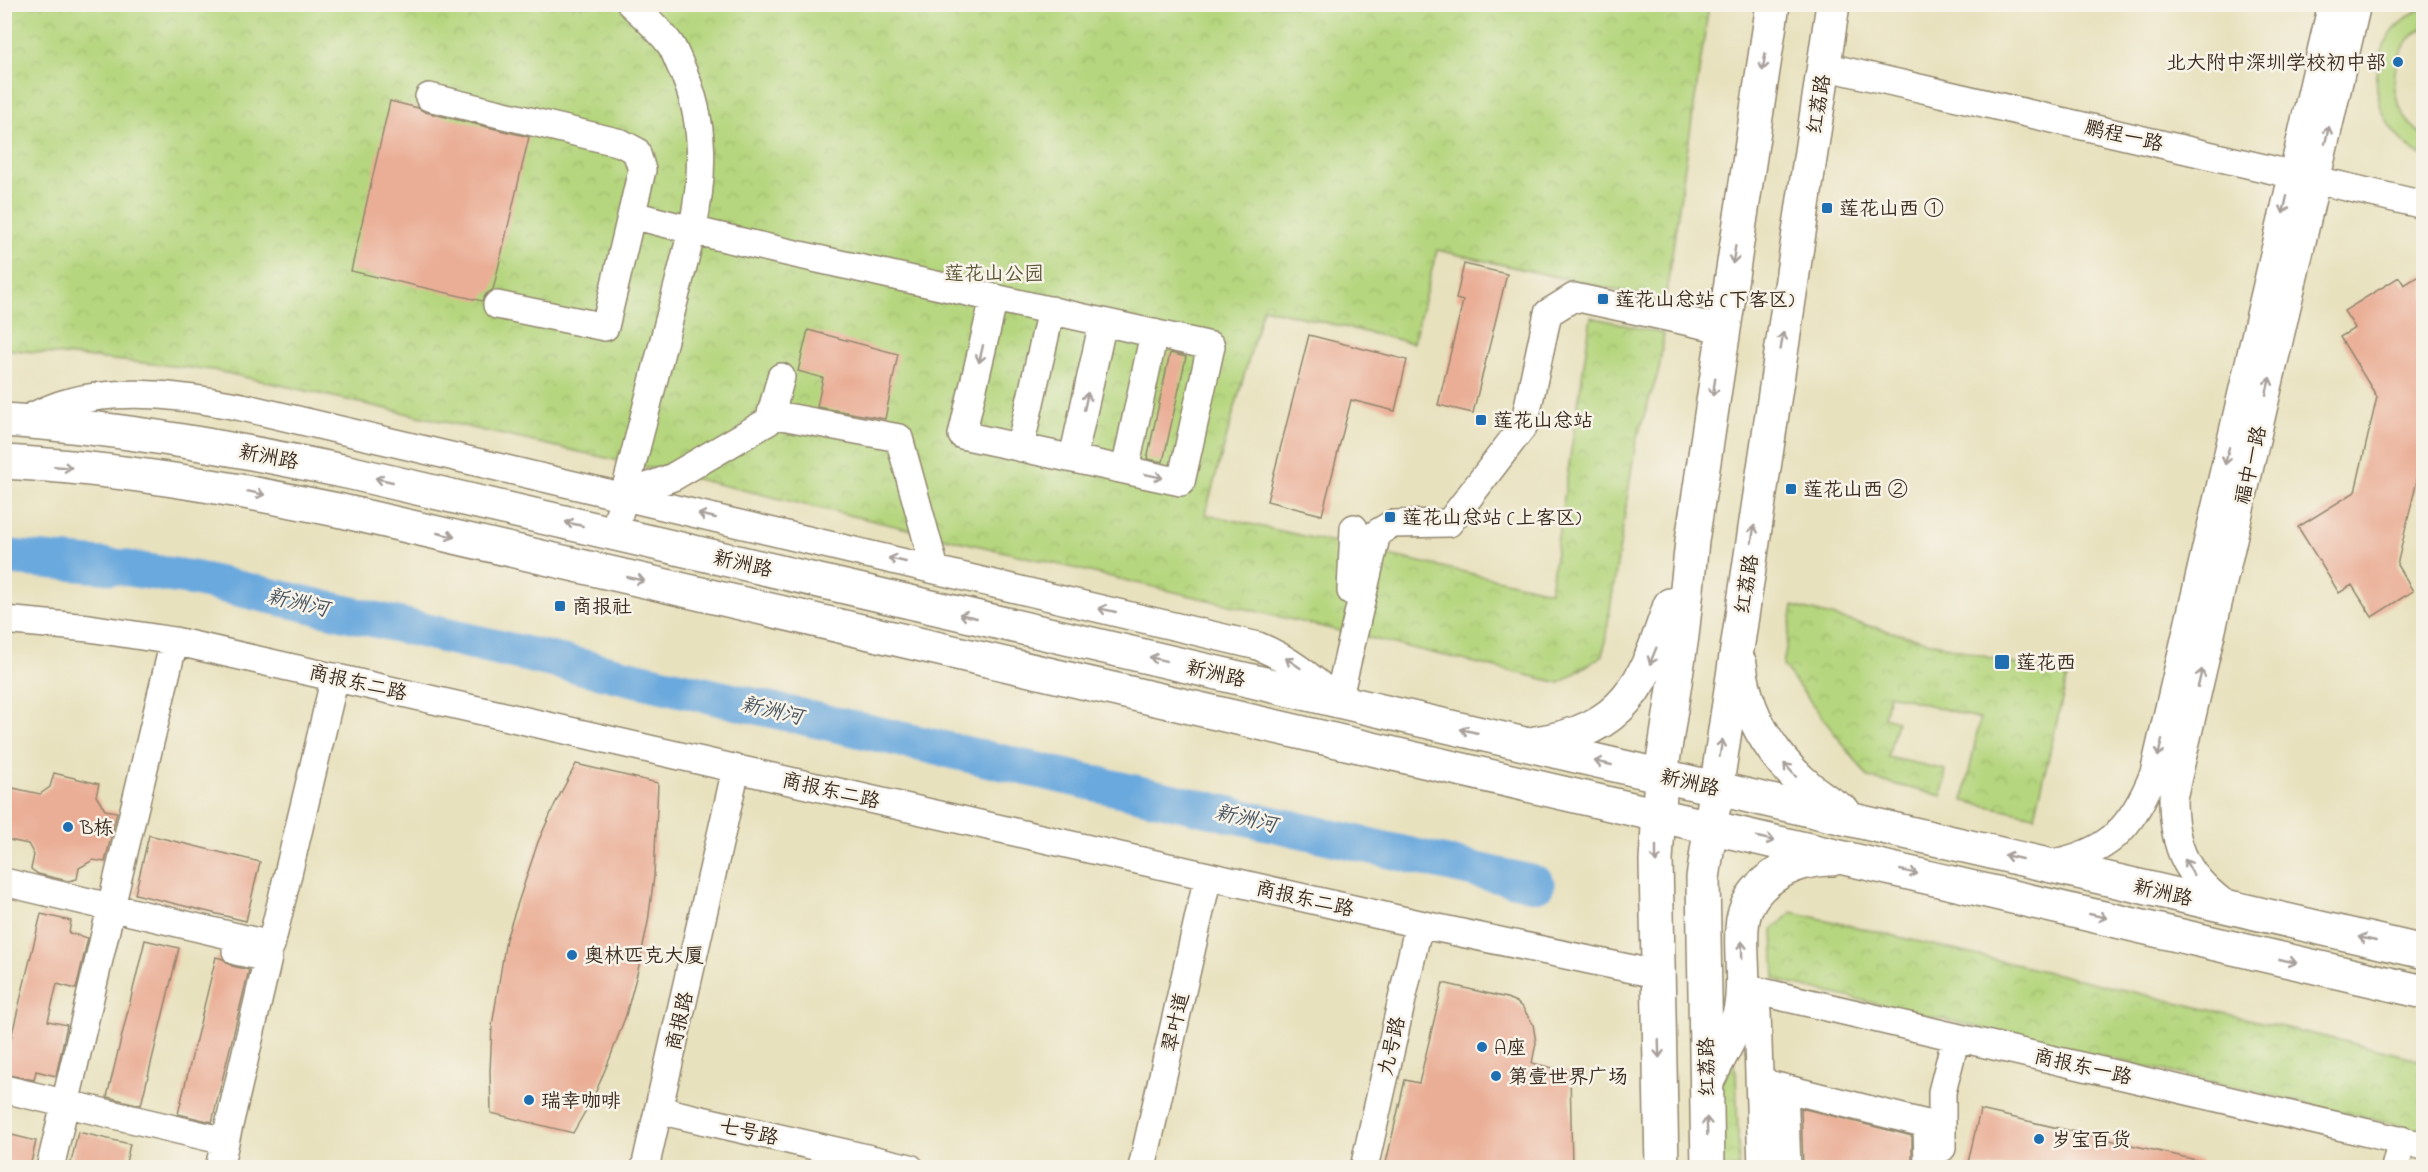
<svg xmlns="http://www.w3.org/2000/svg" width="2428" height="1172" font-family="'Indie Flower','LXGW WenKai TC',sans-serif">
  <defs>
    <pattern id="park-crowns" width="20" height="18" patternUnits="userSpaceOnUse" patternTransform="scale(1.5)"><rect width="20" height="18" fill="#b5d67e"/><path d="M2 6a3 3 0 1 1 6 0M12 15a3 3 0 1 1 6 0" fill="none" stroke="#9db86c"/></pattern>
  </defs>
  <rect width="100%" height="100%" fill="#f7f3e8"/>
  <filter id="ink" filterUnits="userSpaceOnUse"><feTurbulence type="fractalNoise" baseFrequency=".0167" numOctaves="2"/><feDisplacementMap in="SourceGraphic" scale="12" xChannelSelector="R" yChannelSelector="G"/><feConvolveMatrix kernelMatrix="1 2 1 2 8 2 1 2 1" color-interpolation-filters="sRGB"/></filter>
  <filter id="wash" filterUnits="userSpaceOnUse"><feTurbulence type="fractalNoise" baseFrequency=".008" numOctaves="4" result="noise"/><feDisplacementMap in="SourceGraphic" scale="24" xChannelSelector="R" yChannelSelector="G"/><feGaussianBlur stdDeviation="1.35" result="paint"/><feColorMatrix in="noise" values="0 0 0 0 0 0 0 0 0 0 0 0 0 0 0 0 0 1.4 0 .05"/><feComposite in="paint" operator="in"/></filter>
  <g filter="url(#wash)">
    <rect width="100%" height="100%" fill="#e8e1be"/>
    <path fill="url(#park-crowns)" stroke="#78804e" stroke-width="1.5" d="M4 5H1709L1665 301 1437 250 1413 343 1263 308 1205 514 1550 591 1591 317 1664 334 1659 370 1636 441 1603 655 1560 683 620 461 213 370 5 349Z
      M1793 606 2067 678 2035 816 1963 801 1980 719 1889 694 1884 717 1897 721 1888 757 1946 770 1942 796 1869 778 1783 666Z
      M1792 912 2423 1060V1131L1775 980 1773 929Z
      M1732 1060 1736 1072 1739 1167 1715 1168 1718 1087Z"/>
    <path fill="#b5d67e" stroke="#78804e" stroke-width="1.5" d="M2423 7V28C2384 51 2386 111 2423 135V156C2377 133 2361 72 2394 30 2402 20 2412 13 2423 7Z"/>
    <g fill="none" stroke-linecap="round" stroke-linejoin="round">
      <path stroke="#6aa9dd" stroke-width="36" d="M4 557 119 567 196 579 1537 884"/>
    </g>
    <g id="blocks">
      <path fill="#eaae96" d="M390 101 418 108 425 112 529 137 493 290 486 294 482 301 351 271Z
        M1464 264 1507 274 1473 413 1438 405 1463 301 1456 299Z
        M2424 273V451L2397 565 2413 591 2372 617 2352 585 2339 593 2298 527 2355 492 2377 397 2340 337 2355 328 2344 311 2399 277 2404 285Z
        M808 330 898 354 885 419 817 407 823 378 798 371Z
        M1309 335 1407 360 1395 411 1351 400 1322 515 1267 501Z
        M1170 353 1186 357 1163 462 1147 459Z
        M576 764 658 783 654 876 648 922 638 970 626 1015 610 1058 594 1096 573 1133 491 1113 490 1072 492 1026 506 939 538 842 555 804Z
        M54 773 99 784 96 796 105 810 117 812 105 862 93 860 79 868 77 879 68 881 38 874 31 869 34 855 28 844 4 839V786L40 794 50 787Z
        M149 835 260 862 246 921 135 894Z
        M41 914 71 921 69 933 88 938 76 989 57 984 48 1021 67 1025 56 1076 36 1071 34 1080 4 1074V1067Z
        M145 940 179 948 141 1105 107 1097Z
        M216 957 223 959 232 966 249 970 212 1122 178 1114Z
        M1443 983 1507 998 1516 1002 1523 1008 1533 1024 1536 1043 1532 1063 1570 1072 1572 1167H1385L1405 1080 1419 1083Z
        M1801 1108 1912 1136V1167H1803Z
        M1980 1110 2201 1161 2200 1167H1967Z
        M78 1132 130 1144 125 1167H70Z
        M4 1133 36 1141 30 1167H4Z"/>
    </g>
  </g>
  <g filter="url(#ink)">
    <use href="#blocks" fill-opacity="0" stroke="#92866e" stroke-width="1.5"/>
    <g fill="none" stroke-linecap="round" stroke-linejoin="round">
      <g stroke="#92866e" stroke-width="30">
        <path id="minor" d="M1824 66 2424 205
          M429 97 621 143 636 151 642 170 605 327 497 305
          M633 215C714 237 796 254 877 272 989 296 1100 321 1211 346L1181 482 962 435 994 298
          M771 414 899 438 935 569
          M22 421C36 415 51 407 66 403 123 387 185 396 242 407L1258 646C1290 659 1312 678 1338 701L1377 533 1392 524 1449 523 1524 425 1548 313 1574 297 1723 329
          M1020 447 1051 310
          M1073 458 1103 322
          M1125 470 1154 333
          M623 496 673 477 769 421 781 377
          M614 534 692 231C704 175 706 122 682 69 678 61 675 51 670 44 659 29 645 17 631 4
          M1351 591 1354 528
          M4 620 89 628 174 641 1419 924 1656 974
          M2048 864C2108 854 2132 828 2154 773L2332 4
          M4 882 271 945 335 677
          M111 907 174 641
          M2229 907C2187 877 2173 849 2173 798L2357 4
          M1743 984 1758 991 2424 1146
          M1740 1011 1757 1012 1762 1168
          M1759 1076 1768 1084 1927 1124 1928 1168
          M1784 1088 1787 1168
          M4 1089 225 1141
          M658 1110 910 1168
          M1942 1148V1092L1956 1037
          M50 1168 108 921
          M219 1168 268 958 236 951
          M645 1168 736 769
          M1142 1168 1208 876
          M1364 1168 1419 924
          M2395 1168 2402 1140"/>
      </g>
      <g stroke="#92866e" stroke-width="36">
        <path id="major" d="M4 420C122 428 238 449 352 473L2424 952
          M4 462C118 468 231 488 342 511L2424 992
          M1740 664C1746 727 1790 782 1844 812
          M1535 743C1626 730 1644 684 1670 605
          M1709 1078C1719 1057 1735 1032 1740 1011 1746 984 1740 955 1742 928 1744 884 1792 858 1832 859
          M1662 1168 1656 861 1661 775 1682 636 1692 541 1773 4
          M1708 1168 1703 878 1833 4"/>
      </g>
      <use href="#minor" stroke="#fff" stroke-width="27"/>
      <use href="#major" stroke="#fff" stroke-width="33"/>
    </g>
    <defs><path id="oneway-shaft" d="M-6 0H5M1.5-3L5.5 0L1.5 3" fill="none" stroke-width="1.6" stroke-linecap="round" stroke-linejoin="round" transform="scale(1.5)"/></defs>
    <g stroke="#a79f9a">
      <use href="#oneway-shaft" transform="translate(1764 62) rotate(99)"/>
      <use href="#oneway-shaft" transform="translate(2327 135) rotate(-77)"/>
      <use href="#oneway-shaft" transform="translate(2285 205) rotate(103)"/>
      <use href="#oneway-shaft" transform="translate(1734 255) rotate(99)"/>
      <use href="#oneway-shaft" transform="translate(1782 341) rotate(-81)"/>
      <use href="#oneway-shaft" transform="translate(981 354) rotate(103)"/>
      <use href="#oneway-shaft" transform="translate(2268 386) rotate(-77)"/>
      <use href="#oneway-shaft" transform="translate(1714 387) rotate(98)"/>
      <use href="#oneway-shaft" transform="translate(1086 401) rotate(-78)"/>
      <use href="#oneway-shaft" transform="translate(2227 456) rotate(103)"/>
      <use href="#oneway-shaft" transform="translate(63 467) rotate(5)"/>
      <use href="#oneway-shaft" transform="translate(1154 476) rotate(12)"/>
      <use href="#oneway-shaft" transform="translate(384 480) rotate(-167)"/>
      <use href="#oneway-shaft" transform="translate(256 493) rotate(12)"/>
      <use href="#oneway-shaft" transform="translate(707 516) rotate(-167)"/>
      <use href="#oneway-shaft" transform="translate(574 524) rotate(-167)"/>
      <use href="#oneway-shaft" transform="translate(1753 534) rotate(-81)"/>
      <use href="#oneway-shaft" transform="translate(446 535) rotate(13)"/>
      <use href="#oneway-shaft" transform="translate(897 560) rotate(-167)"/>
      <use href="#oneway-shaft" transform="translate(636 579) rotate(13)"/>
      <use href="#oneway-shaft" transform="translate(1107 610) rotate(-167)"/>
      <use href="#oneway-shaft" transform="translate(968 616) rotate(-167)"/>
      <use href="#oneway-shaft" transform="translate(1653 656) rotate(112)"/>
      <use href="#oneway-shaft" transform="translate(1158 659) rotate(-167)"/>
      <use href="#oneway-shaft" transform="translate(1293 663) rotate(-146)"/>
      <use href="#oneway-shaft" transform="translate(2200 678) rotate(-77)"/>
      <use href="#oneway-shaft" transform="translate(1469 731) rotate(-167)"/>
      <use href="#oneway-shaft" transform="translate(1721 748) rotate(-81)"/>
      <use href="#oneway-shaft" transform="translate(2160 748) rotate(103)"/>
      <use href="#oneway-shaft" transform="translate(1603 763) rotate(-167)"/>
      <use href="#oneway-shaft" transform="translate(1790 770) rotate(-132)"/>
      <use href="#oneway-shaft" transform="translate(1766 839) rotate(13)"/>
      <use href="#oneway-shaft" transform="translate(1656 854) rotate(90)"/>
      <use href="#oneway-shaft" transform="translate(2013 857) rotate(-167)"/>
      <use href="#oneway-shaft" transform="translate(2189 867) rotate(-119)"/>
      <use href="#oneway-shaft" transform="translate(1909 872) rotate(13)"/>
      <use href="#oneway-shaft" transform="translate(2098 916) rotate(13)"/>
      <use href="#oneway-shaft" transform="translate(2367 939) rotate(-167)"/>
      <use href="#oneway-shaft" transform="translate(1742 950) rotate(-91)"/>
      <use href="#oneway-shaft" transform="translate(2288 961) rotate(13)"/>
      <use href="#oneway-shaft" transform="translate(1659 1049) rotate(88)"/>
      <use href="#oneway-shaft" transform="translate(1707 1126) rotate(-92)"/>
    </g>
  </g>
  <g fill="#1f6fb2" stroke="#f7f3e8" stroke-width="2">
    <circle cx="2398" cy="62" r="6"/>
    <rect x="1821" y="202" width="12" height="12" rx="3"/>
    <rect x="1597" y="293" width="12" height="12" rx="3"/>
    <rect x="1475" y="414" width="12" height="12" rx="3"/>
    <rect x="1785" y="483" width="12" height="12" rx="3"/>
    <rect x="1384" y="511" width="12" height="12" rx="3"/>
    <rect x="554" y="600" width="12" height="12" rx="3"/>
    <rect x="1994" y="654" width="16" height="16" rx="3"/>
    <circle cx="68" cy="827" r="6"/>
    <circle cx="572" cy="955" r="6"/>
    <circle cx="1482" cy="1047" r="6"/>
    <circle cx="1496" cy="1076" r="6"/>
    <circle cx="529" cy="1100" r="6"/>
    <circle cx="2039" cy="1139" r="6"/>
  </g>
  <g text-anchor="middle" stroke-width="5" stroke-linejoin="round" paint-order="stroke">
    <g font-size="20" fill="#3b2a1e" stroke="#f7f3e8" text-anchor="start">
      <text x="2386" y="69" text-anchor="end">北大附中深圳学校初中部</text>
      <text x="1839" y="215">莲花山西 ①</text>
      <text x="1615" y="306">莲花山总站 (下客区)</text>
      <text x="1493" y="427">莲花山总站</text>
      <text x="1803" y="496">莲花山西 ②</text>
      <text x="1402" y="524">莲花山总站 (上客区)</text>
      <text x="572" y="613">商报社</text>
      <text x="2016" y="669">莲花西</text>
      <text x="80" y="834">B栋</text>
      <text x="584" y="962">奥林匹克大厦</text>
      <text x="1494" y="1054">A座</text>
      <text x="1508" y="1083">第壹世界广场</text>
      <text x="541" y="1107">瑞幸咖啡</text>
      <text x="2051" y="1146">岁宝百货</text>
    </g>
    <g font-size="20" fill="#3b2a1e" stroke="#f7f3e8">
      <text transform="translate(1818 104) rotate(-81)" y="7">红荔路</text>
      <text transform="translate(2124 135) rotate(13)" y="7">鹏程一路</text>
      <text transform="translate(269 456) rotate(11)" y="7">新洲路</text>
      <text transform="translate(2250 465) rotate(-77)" y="7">福中一路</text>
      <text transform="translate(743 563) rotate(13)" y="7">新洲路</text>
      <text transform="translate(1746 584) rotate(-81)" y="7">红荔路</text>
      <text transform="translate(1216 673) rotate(13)" y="7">新洲路</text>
      <text transform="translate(358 682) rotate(13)" y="7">商报东二路</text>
      <text transform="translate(1690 782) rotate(13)" y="7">新洲路</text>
      <text transform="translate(831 790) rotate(13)" y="7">商报东二路</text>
      <text transform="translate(2163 892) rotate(13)" y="7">新洲路</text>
      <text transform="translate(1305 898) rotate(13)" y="7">商报东二路</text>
      <text transform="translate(679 1021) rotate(-77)" y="7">商报路</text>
      <text transform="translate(1175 1022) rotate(-77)" y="7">翠叶道</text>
      <text transform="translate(1391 1046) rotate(-77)" y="7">九号路</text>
      <text transform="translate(2083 1066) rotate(13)" y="7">商报东一路</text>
      <text transform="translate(1706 1067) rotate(-91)" y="7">红荔路</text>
      <text transform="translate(749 1131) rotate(13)" y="7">七号路</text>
    </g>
    <g font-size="20" fill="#5a5536" stroke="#f7f3e8">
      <text x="994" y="280">莲花山公园</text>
    </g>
    <g font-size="21" font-style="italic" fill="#4b5661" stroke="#f7f3e8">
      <text transform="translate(298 602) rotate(13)" y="7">新洲河</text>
      <text transform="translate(772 710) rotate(13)" y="7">新洲河</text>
      <text transform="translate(1246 818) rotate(13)" y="7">新洲河</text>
    </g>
  </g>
  <rect width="2428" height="1172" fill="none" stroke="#f7f3e8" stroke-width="24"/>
</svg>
